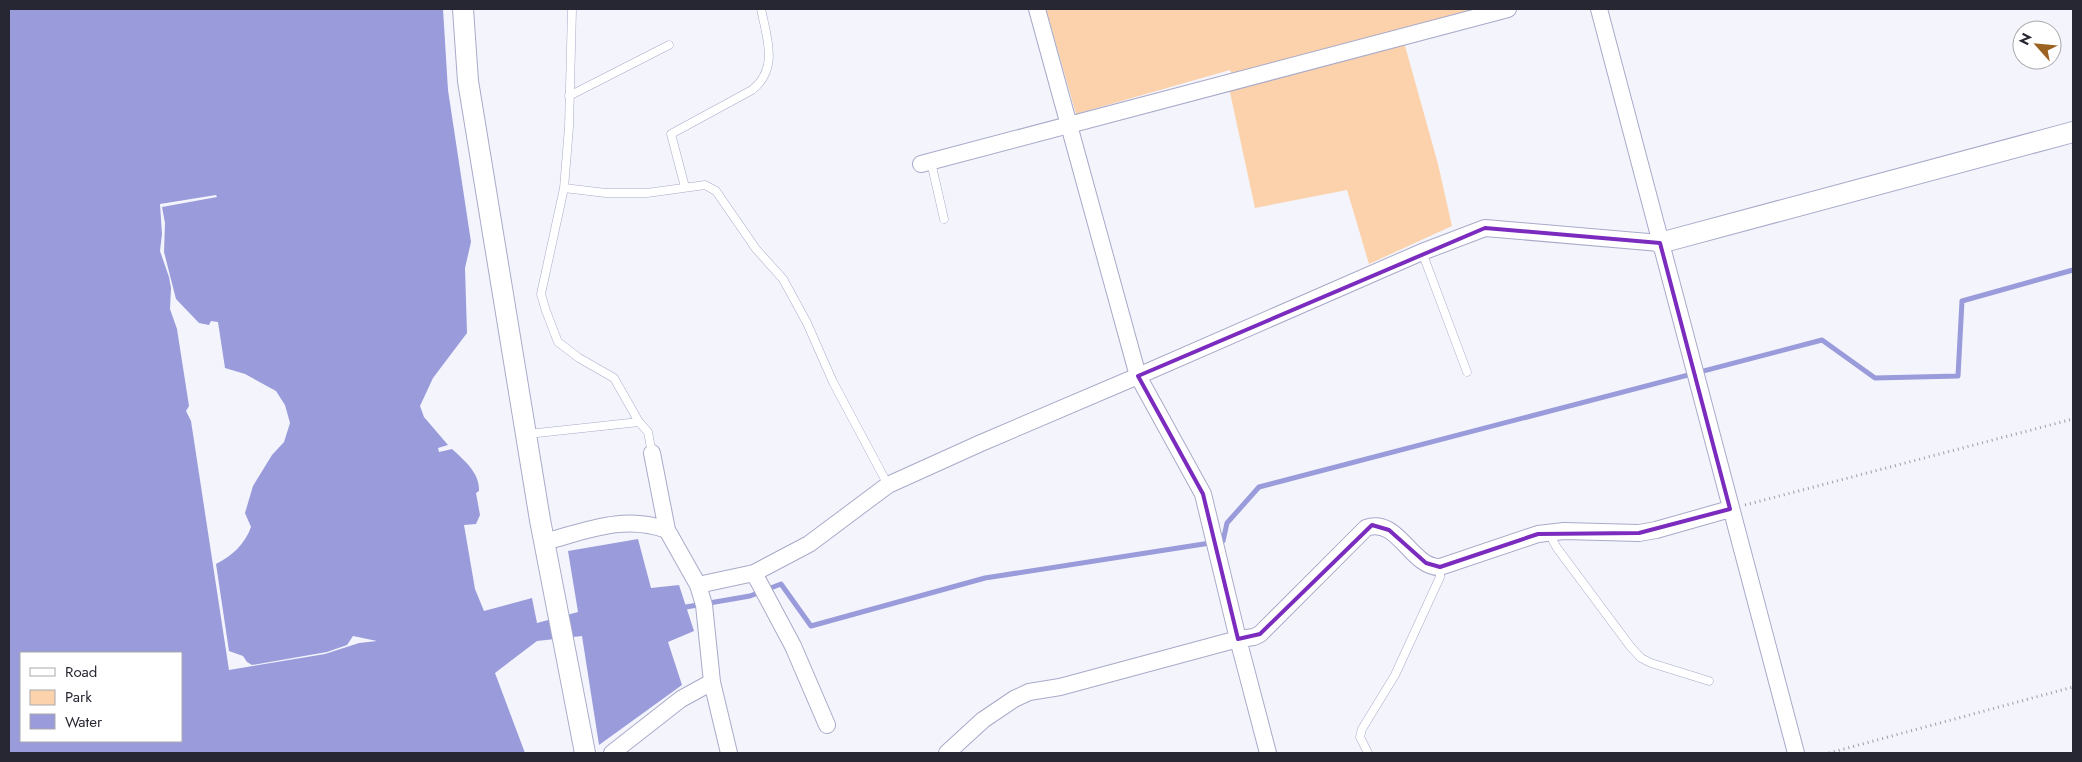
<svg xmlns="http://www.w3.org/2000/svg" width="2082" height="762" font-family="Jost,sans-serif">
  <rect width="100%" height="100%" fill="#f4f5fc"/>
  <path fill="#fbd2ac" d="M1046 9H1479L1233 78 1230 70 1076 114Z
    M1404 42 1438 164 1452 226 1369 264 1347 190 1255 208 1229 88Z"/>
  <path fill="#9a9bdb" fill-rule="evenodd" d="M9 9H443L448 90 471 242 465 268 467 333 433 378 420 406 424 417 448 445 438 448 439 452 452 449C464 460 480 473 479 491L476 493 480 515 476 524 464 525 475 589 484 611 532 598 537 623 578 612 568 551 638 539 651 588 679 585 694 631 668 642 682 685 599 745 582 636 537 641 495 673 525 753H9ZM216 195 217 197 162 207 165 223 164 252 176 299 199 323 209 325 211 321 218 322 225 368 245 374 276 391 285 405 290 423 284 442 272 455 253 486 245 513 251 527C245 544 232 556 216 564L229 651 243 656 247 662 252 665 327 652 347 645 353 636 377 641 359 643 325 654 229 670 191 421 186 411 189 406 177 329 170 309 171 288 169 277 160 251 162 234 160 204ZM21 653H181V741H21Z"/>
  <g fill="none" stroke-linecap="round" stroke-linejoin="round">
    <path stroke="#9a9bdb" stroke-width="5" d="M686 607 750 596 781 584 811 626 985 578 1223 541 1227 523 1259 487 1822 340 1875 378 1958 376 1962 301 2073 270"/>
    <g stroke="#a8aac9" stroke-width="9">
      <path id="service" d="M572 9 569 127 564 188 541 294 546 311 558 342 579 358 614 378 639 422 648 432 652 453
        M569 96 669 45
        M931 162 944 219
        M685 187 671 134 752 90C779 69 767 38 761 9
        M564 188 606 193H647L705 185 716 191 756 249 783 279 807 323 833 382 888 485
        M1422 252 1467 372
        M528 434 639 422
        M1553 532V541L1557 548 1630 646 1641 658 1651 663 1709 681
        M1368 753 1360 737 1362 729 1395 675 1440 577V567"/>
    </g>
    <g stroke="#a8aac9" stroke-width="18">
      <path id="minor" d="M1037 9 1138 376 1203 494 1238 639 1268 753
        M1599 9 1796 753
        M921 164 1508 9
        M652 453 667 530 698 585 704 605 712 682 729 753
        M544 542C586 531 624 514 667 530
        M754 573 793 646 827 725
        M698 585 754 573 809 544 888 485 981 443 1138 376 1422 252 1485 228 1660 243
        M612 753 681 699 712 682
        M947 753 983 720 1014 699 1029 692 1060 687 1238 639 1254 637 1260 634 1366 528C1398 516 1411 568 1440 567L1538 534 1564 531 1639 533 1656 530 1730 509"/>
    </g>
    <g stroke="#a8aac9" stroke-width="22">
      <path id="tertiary" d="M463 9 468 81 540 520 585 753
        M1660 243 2073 132"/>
    </g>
    <path stroke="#9d9da6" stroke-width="3" stroke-dasharray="1 4" stroke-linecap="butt" d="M1745 505 2073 419
      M1829 753 2073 687"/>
    <use href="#service" stroke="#fff" stroke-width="8"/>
    <use href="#minor" stroke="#fff" stroke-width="16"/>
    <use href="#tertiary" stroke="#fff" stroke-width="20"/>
  </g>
  <path fill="none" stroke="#7b2cbf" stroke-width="4" stroke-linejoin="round" d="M1485 228 1660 243 1730 509 1639 533 1538 534 1440 567 1426 563 1389 530 1372 525 1260 634 1238 639 1203 494 1138 376Z"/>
  <rect width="2082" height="762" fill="none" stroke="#272733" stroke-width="20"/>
  <rect x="20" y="652" width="162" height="90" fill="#ffffff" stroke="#a9a9ad"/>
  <rect x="30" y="668" width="25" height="8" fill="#ffffff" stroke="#a9a9ad"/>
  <text x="65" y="677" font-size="15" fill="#272733">Road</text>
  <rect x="30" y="690" width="25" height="15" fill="#fbd2ac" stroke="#a9a9ad"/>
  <text x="65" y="702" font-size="15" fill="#272733">Park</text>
  <rect x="30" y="714" width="25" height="15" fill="#9a9bdb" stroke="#a9a9ad"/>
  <text x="65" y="727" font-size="15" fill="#272733">Water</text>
  <g transform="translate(2037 45) rotate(297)"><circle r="24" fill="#ffffff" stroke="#a9a9ad"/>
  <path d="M0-4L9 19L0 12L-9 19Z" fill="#9c6221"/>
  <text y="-8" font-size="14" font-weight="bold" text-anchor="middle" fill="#272733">N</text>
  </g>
</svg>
